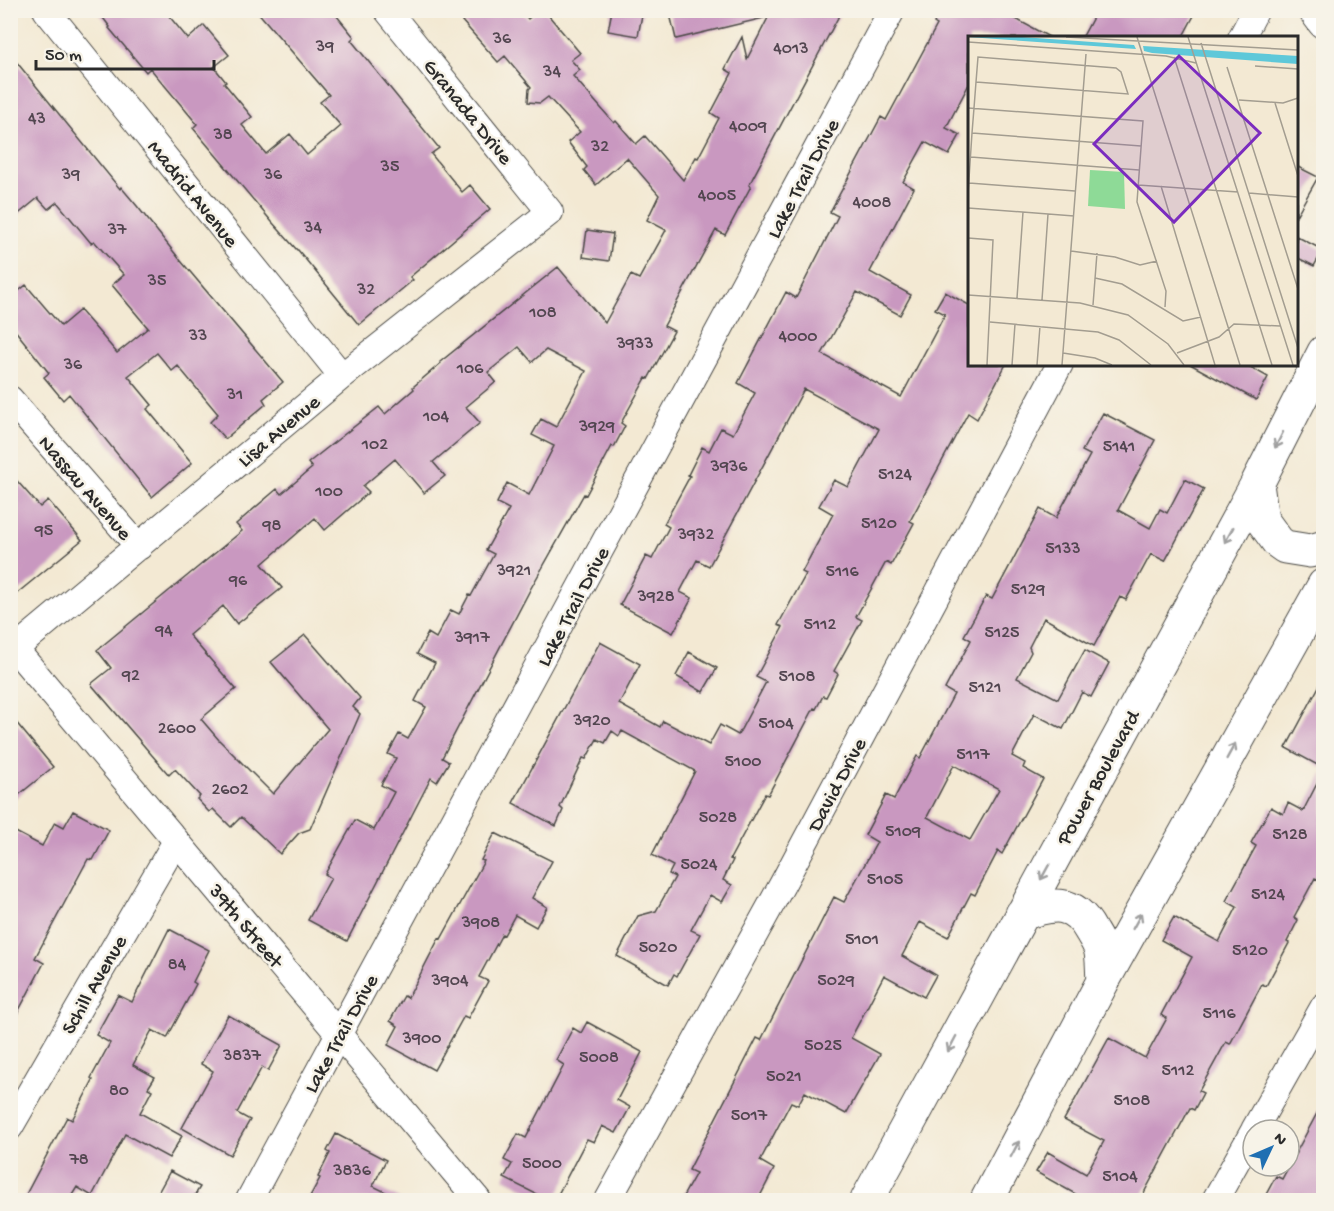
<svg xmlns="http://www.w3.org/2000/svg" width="1334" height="1211" font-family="'Gochi Hand',sans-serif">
  <rect width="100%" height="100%" fill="#f7f3e8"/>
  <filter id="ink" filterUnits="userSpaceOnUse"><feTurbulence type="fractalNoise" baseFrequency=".0167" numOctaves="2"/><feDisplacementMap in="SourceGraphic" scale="12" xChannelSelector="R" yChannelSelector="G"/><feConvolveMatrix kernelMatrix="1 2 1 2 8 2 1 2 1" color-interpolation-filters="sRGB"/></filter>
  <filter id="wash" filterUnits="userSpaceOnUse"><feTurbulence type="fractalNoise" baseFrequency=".008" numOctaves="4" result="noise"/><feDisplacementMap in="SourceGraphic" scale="24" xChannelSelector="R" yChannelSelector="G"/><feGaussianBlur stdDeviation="1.35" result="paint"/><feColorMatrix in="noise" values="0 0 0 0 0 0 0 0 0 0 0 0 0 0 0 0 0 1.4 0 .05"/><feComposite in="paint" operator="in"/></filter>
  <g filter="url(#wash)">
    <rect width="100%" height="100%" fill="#f3e9d3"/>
    <g id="blocks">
      <path fill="#c998c0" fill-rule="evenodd" d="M97 10H164L188 39 204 25 229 55 214 67 226 82 224 83 252 117 242 125 266 154 290 134 307 155 341 126 320 102 329 95 256 10H332L354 37 351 40 439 148 431 154 462 192 470 185 490 209 410 277 413 280 359 325 298 250H297L272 222 193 128 197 124 150 68 146 72 109 28 110 27Z
        M474 10H521L528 19 538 10H544L580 53 571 60 580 70 573 76 614 123 616 121 636 144 645 136 683 180 696 157 698 158 719 118 711 113 732 73 725 69 742 37 747 59 772 10H842L749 185 751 186 725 235 716 230 664 326 674 331 648 379 646 378 621 423 625 426 614 447 612 446 586 495 584 494 531 588 442 758 449 762 437 782 431 778 347 941 308 920 331 878 325 874 355 820 374 830 394 792 381 785 396 758 388 754 399 734 408 739 426 707 415 701 435 663 417 654 428 633 436 638 451 610 459 614 469 595 471 596 494 554 486 550 509 509 497 503 507 483 529 495 554 446 532 435 541 419 556 427 586 371 546 350 532 362 519 347 488 372 496 382 466 407 480 423 433 462 445 476 424 493 395 459 363 486 369 492 325 530 315 518 262 564 282 588 237 624 223 606 189 635 236 689 201 719 219 740 273 794 328 729 271 662 305 635 360 698 353 707 360 714 310 829 299 833 280 854 241 817 231 827 213 809 209 812 197 799 200 796 175 769 169 775 91 684 111 668 97 650 242 531 236 524 277 489 281 494 312 468 308 463 379 407 385 414 414 389 413 387 441 363 440 362 558 267 605 323 631 275 639 279 666 230 647 220 659 195 627 158 596 185 584 170 587 167 568 142 580 132 548 97 540 103 528 102 529 89 531 87 505 56 498 62 462 21Z
        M612 10H643L638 36 608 31Z
        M669 10H763L764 18 676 39Z
        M941 10H999L1051 38H969V84L946 128 960 135 949 155 925 142 903 182 914 188 870 272 911 295 900 315 857 292 822 354 901 397 945 314 935 309 945 292 969 305V364H1006L977 419 968 413 910 521 914 523 891 565 886 562 856 617 862 620 834 671 838 674 826 697 823 696 816 709 814 708 768 795 765 794 730 859 733 860 723 880 732 885 722 902 710 895 691 930 700 934 677 976 674 974 668 985 617 956 638 916 656 911 675 877 669 874 673 866 652 855 695 771 622 731 619 736 612 731 605 743 597 739 586 759 583 758 560 807 563 810 556 826 513 803 600 642 640 664 619 704 660 727 663 721 709 745 720 725 738 735 766 682 756 677 783 627 778 625 806 574 802 572 833 514 819 506 834 480 848 487 879 429 804 389 709 566 697 560 680 592 692 598 673 633 620 605 646 556 652 559 669 527 664 524 690 476 688 475 702 447 709 451 721 428 733 434 755 393 738 383 786 292 796 298 838 216 830 212 881 117 886 120 937 25 934 23Z
        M1097 10H1197L1182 38H1082Z
        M10 54 120 189 121 187 137 206 181 261 283 382 263 399 266 404 225 439 210 422 218 414 178 366 172 371 157 353 128 376 152 405 147 409 192 463 152 497 69 394 63 400 44 377 49 373 10 324V298L26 285 61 326 80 310 117 353 148 328 112 285 124 275 94 241 91 243 57 202 48 209 38 198 10 221Z
        M1296 166 1318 177 1296 216Z
        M587 230 613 234 609 261 583 257Z
        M1296 236 1323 250 1314 266 1296 257Z
        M1190 364H1245L1268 377 1256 400Z
        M1103 413 1155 440 1118 510 1150 528 1160 509 1167 513 1185 479 1204 489 1165 561 1151 554 1126 600 1120 597 1094 646 1044 618 1029 647 1031 652 1017 678 1058 699 1085 650 1109 663 1091 697 1082 692 1063 729 1034 714 1012 756 1025 763 1023 768 1043 779 1002 854 998 851 975 895 971 893 948 937 920 922 902 956 936 975 924 997 884 975 851 1038 880 1054 846 1114 805 1092 798 1105 791 1102 760 1161 774 1169 758 1200H681L696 1173 689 1170 757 1038 761 1040 834 897 844 902 877 842 865 835 886 795 894 799 917 756 920 758 954 694 945 689 971 640 964 636 986 596 992 599 1040 509 1056 518 1090 455 1082 451ZM954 765 999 789 970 840 927 817Z
        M10 473 40 507 48 500 82 540 10 599Z
        M689 652 717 668 703 692 676 676Z
        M1323 679V768L1286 748Z
        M10 715 53 767 10 802Z
        M1323 772V882L1315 878 1294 917 1298 920 1287 942 1289 943 1266 986 1262 984 1230 1044 1226 1042 1199 1091 1203 1093 1194 1110 1190 1108 1140 1200H1086L1036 1172 1048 1152 1086 1174 1104 1141 1064 1120 1109 1038 1145 1058 1167 1018 1161 1015 1192 957 1161 940 1174 917 1219 942 1237 907 1226 901 1256 846 1251 843 1271 807 1283 814 1288 803 1303 811Z
        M73 811 109 830 93 860 88 859 35 958 44 963 10 1027V829L42 846 55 822 64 827Z
        M495 833 552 861 532 898 547 907 536 927 515 915 504 935 502 934 479 977 488 981 468 1018 464 1016 434 1070 388 1045 398 1026 390 1021 404 996 408 998 439 938 441 939 484 861 481 860Z
        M169 929 209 950 193 982 196 984 167 1038 152 1030 133 1065 155 1077 148 1088 152 1090 140 1113 182 1136 169 1158 125 1134 92 1196 77 1187 69 1200H23L67 1117 72 1120 93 1080 91 1078 110 1043 96 1035 118 995 132 1002Z
        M228 1015 282 1045 268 1071 262 1067 237 1113 250 1120 230 1155 182 1128 213 1071 201 1064Z
        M587 1022 642 1052 617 1100 630 1107 616 1133 602 1126 594 1142 587 1139 555 1200H548L504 1178 512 1164 504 1160 518 1134 526 1138 564 1065 556 1060 573 1028 581 1033Z
        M1323 1102V1200H1263L1276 1176 1282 1179Z
        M336 1134 386 1160 373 1186 402 1200H308L320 1178 318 1177 330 1153 327 1151Z
        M170 1171 200 1187 192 1200H154Z"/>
    </g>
  </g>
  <g filter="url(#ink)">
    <use href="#blocks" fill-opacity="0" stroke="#494844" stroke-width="1.5"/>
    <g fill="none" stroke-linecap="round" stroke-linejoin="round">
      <g stroke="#494844" stroke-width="28">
        <path id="minor" d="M46 10 342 376
          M1241 38 1256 10
          M10 399 139 547
          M15 649 478 1200
          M10 653 342 376 550 212 387 10
          M10 1127 176 841
          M1254 1130 1324 1006
          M249 1200 892 10
          M608 1200 782 885 1060 364
          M1215 1200 1253 1132"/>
      </g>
      <g stroke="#494844" stroke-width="35">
        <path id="tertiary" d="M1315 10 1324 22
          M1257 484 1262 520 1278 542 1285 547 1310 551 1324 547
          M1022 914C1052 903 1074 899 1091 931 1094 936 1098 942 1100 948 1103 958 1102 971 1103 981
          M867 1200 1257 484 1324 352
          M987 1200 1103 981 1324 585"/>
      </g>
      <use href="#minor" stroke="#fff" stroke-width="26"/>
      <use href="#tertiary" stroke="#fff" stroke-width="33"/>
    </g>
    <defs><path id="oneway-shaft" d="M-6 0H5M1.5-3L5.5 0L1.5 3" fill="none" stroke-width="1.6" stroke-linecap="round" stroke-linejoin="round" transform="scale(1.5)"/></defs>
    <g stroke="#a0a0a0">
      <use href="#oneway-shaft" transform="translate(1279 440) rotate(117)"/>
      <use href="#oneway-shaft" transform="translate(1229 535) rotate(119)"/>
      <use href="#oneway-shaft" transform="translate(1231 751) rotate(-61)"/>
      <use href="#oneway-shaft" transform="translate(1045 872) rotate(119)"/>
      <use href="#oneway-shaft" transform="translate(1137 921) rotate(-61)"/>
      <use href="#oneway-shaft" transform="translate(952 1044) rotate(118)"/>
      <use href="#oneway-shaft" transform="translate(1015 1149) rotate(-62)"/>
    </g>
  </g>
  <g text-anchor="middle" stroke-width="5" stroke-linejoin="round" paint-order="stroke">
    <g font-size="18" fill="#524650">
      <text x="502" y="43">36</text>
      <text x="325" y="51">39</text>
      <text x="791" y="53">4013</text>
      <text x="552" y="76">34</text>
      <text x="37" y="123">43</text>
      <text x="748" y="131">4009</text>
      <text x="223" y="139">38</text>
      <text x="600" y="151">32</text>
      <text x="390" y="171">35</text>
      <text x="71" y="179">39</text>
      <text x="273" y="179">36</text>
      <text x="717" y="200">4005</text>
      <text x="872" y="207">4008</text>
      <text x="313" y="232">34</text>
      <text x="117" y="234">37</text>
      <text x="157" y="285">35</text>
      <text x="366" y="294">32</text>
      <text x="543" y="317">108</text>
      <text x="198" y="340">33</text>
      <text x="798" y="341">4000</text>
      <text x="635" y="348">3933</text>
      <text x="73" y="369">36</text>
      <text x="470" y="373">106</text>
      <text x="235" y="399">31</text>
      <text x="436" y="421">104</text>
      <text x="597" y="431">3929</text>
      <text x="375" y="449">102</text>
      <text x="1119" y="451">5141</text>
      <text x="729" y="471">3936</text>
      <text x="895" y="479">5124</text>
      <text x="329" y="496">100</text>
      <text x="879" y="528">5120</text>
      <text x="272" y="530">98</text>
      <text x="44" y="535">95</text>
      <text x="696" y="539">3932</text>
      <text x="1063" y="553">5133</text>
      <text x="514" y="575">3921</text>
      <text x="842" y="576">5116</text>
      <text x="238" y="585">96</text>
      <text x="1028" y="594">5129</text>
      <text x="656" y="601">3928</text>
      <text x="820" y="629">5112</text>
      <text x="164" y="635">94</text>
      <text x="1002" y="637">5125</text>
      <text x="472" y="642">3917</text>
      <text x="131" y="680">92</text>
      <text x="797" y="681">5108</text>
      <text x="985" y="692">5121</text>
      <text x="592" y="725">3920</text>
      <text x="776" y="728">5104</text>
      <text x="177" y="733">2600</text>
      <text x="973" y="759">5117</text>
      <text x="743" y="766">5100</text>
      <text x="230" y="794">2602</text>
      <text x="718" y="822">5028</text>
      <text x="903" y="836">5109</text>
      <text x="1290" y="839">5128</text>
      <text x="699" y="869">5024</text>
      <text x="885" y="884">5105</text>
      <text x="1268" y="899">5124</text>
      <text x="481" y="927">3908</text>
      <text x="862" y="944">5101</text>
      <text x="658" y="952">5020</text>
      <text x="1250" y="955">5120</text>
      <text x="177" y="969">84</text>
      <text x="450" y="985">3904</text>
      <text x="836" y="985">5029</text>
      <text x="1219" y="1018">5116</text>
      <text x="422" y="1043">3900</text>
      <text x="823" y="1050">5025</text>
      <text x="242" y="1060">3837</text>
      <text x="599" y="1062">5008</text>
      <text x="1178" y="1075">5112</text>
      <text x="784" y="1081">5021</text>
      <text x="119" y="1095">80</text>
      <text x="1132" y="1105">5108</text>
      <text x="749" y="1120">5017</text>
      <text x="79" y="1164">78</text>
      <text x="542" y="1168">5000</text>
      <text x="352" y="1175">3836</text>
      <text x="1120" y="1181">5104</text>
    </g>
    <g font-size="21" fill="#2b2b2b" stroke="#f7f3e8">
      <text transform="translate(469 111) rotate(51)" y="7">Granada Drive</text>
      <text transform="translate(802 178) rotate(-62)" y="7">Lake Trail Drive</text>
      <text transform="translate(194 193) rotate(51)" y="7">Madrid Avenue</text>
      <text transform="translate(278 430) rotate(-40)" y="7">Lisa Avenue</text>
      <text transform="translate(86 487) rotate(49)" y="7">Nassau Avenue</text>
      <text transform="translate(572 606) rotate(-62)" y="7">Lake Trail Drive</text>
      <text transform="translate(1097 777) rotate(-61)" y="7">Power Boulevard</text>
      <text transform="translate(836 784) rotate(-62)" y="7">David Drive</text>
      <text transform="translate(247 925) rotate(50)" y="7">39th Street</text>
      <text transform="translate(93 984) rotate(-60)" y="7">Schill Avenue</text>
      <text transform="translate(340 1033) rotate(-61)" y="7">Lake Trail Drive</text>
    </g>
  </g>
  <g transform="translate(968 36)">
    <rect width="330" height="330" fill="#f3e9d3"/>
    <path d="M122 134 156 136 157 173 120 170Z" fill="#8eda97"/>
    <path d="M0 1H54L166 9 168 13ZM175 10 330 20V28L184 17 176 15Z" fill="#5ec8d9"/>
    <path fill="none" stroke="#a39d90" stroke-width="1.5" d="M98 1 330 14M169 1 272 329M220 1 325 329M0 6 198 20 228 27M233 7 330 312M206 21 304 329M287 30 330 33M259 31 330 253M271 64 315 67 330 62M307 67 330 140M0 72 175 85 169 166 198 255 197 271M4 97 173 110M3 121 171 134M1 147 107 155M170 149 270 156M193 150 247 329M281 157 330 161M0 158 4 97 6 72 8 46 10 21 148 32 153 36 160 58 8 46M0 172 106 180M0 202 25 204 19 329M103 215 147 221 172 229 189 225M127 242 154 248 215 285 233 281M0 259 112 267 160 279 200 308 216 329M49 262 55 176M74 264 80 178M125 269 129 217M22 286 130 296 151 304 183 329M95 317 127 322 144 329M209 317 251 301 266 288 312 290M44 329 47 288M69 329 72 290M94 329 118 18"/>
    <path fill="#7b2cbf" fill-opacity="0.15" stroke="#7b2cbf" stroke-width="3" d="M211 20 292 97 206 186 126 108Z"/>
    <rect width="330" height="330" fill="none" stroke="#2b2b2b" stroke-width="3"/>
  </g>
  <rect width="1334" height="1211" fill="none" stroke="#f7f3e8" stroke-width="36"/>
  <g transform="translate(1271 1148) rotate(46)"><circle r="28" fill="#f7f3e8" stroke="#a5a39c" stroke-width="1.5"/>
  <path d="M0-4.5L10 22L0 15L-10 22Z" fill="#1f6fb2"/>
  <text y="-9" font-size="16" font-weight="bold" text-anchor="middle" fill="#2b2b2b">N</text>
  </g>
  <path d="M36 60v9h178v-9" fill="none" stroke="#2b2b2b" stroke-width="3"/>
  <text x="45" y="60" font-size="18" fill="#2b2b2b" stroke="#f7f3e8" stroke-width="4.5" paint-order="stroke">50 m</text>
</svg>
